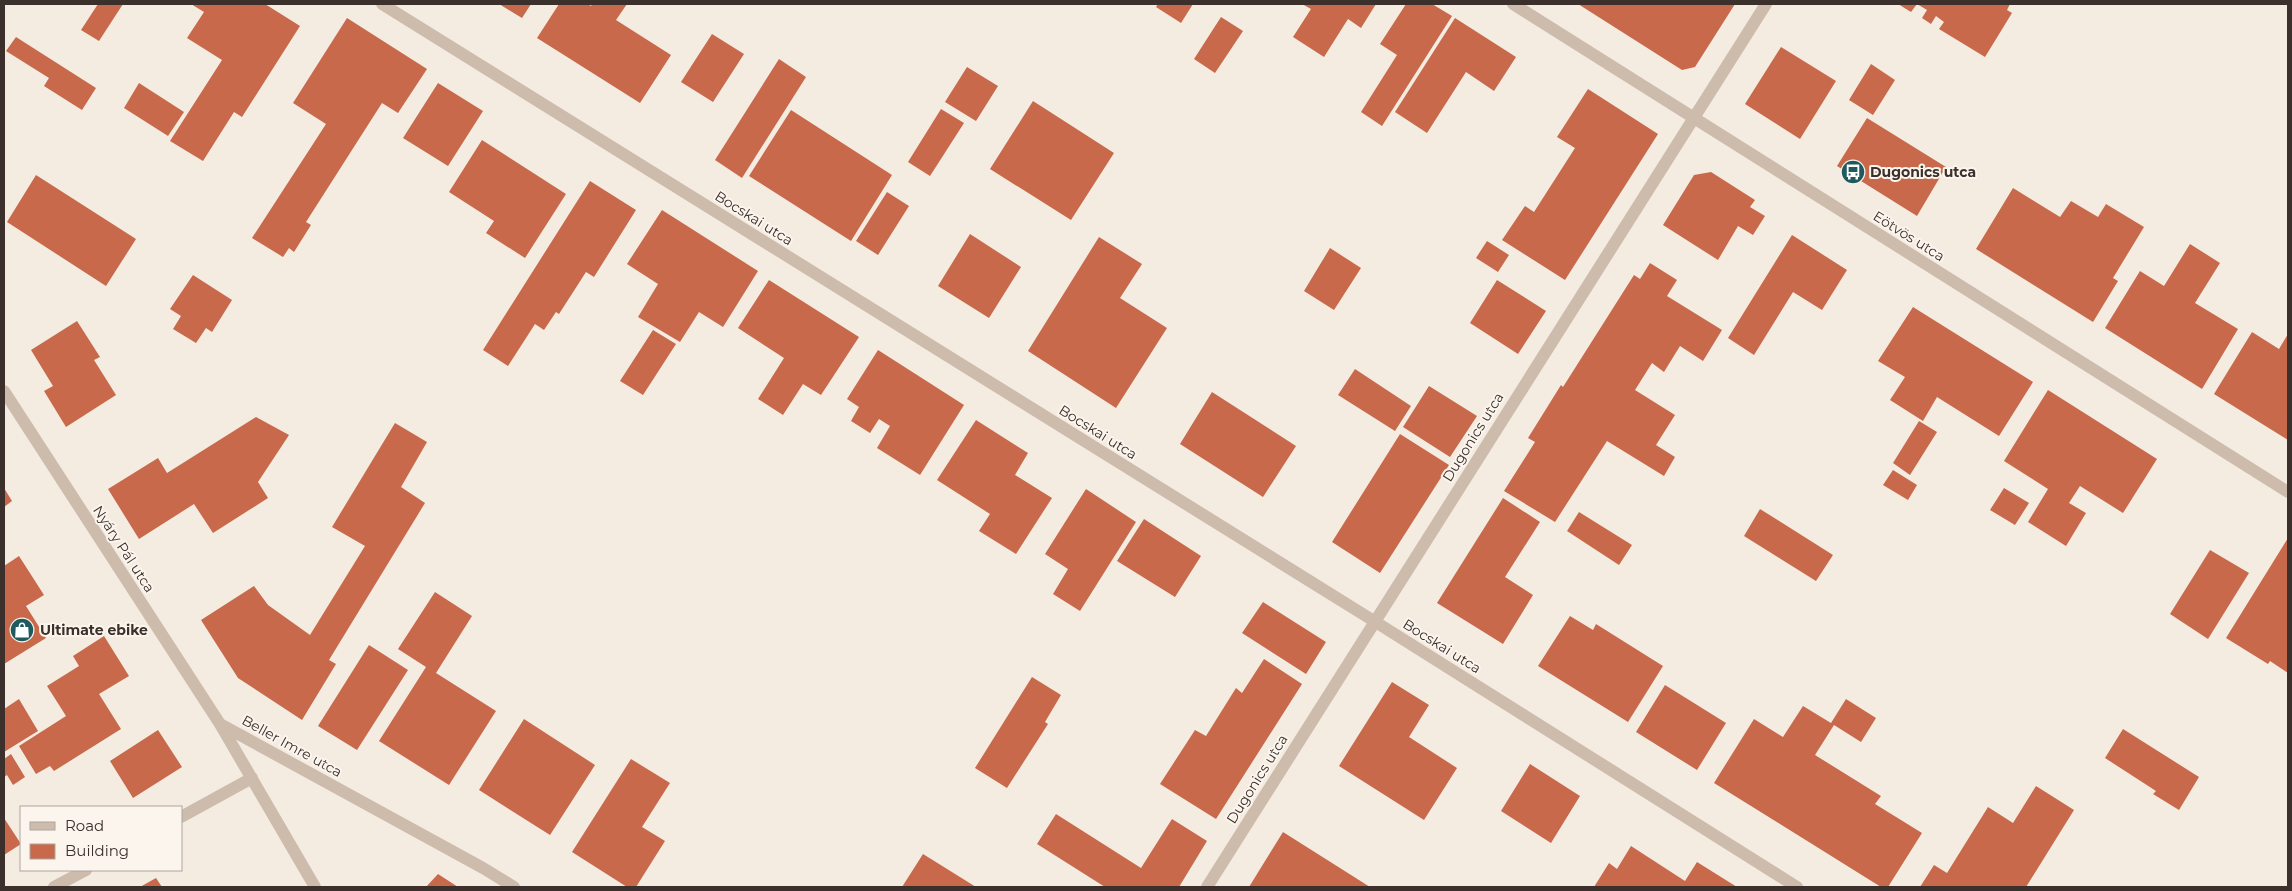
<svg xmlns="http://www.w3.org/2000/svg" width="2292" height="891" font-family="Montserrat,sans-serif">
  <rect width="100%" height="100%" fill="#f4ebe1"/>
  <path fill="#c8694b" d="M98 4H123L99 41 81 30Z
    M191 4H265L300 26 242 117 234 112 203 161 170 141 222 60 187 38 204 12Z
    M499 4H531L522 18Z
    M559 4H588L591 6 592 4H627L616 20 671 55 640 103 537 38Z
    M1158 4H1193L1181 23 1156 7Z
    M1302 4H1376L1361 28 1348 19 1324 57 1293 37 1311 9Z
    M1406 4H1432L1452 16 1382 126 1361 112 1397 55 1380 44Z
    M1578 4H1735L1695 67 1682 70Z
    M1898 4H1917L1911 12Z
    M1917 4H2010L2007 10 2012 13 1985 57 1939 29 1944 22 1936 16 1931 24 1922 18 1927 10Z
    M1221 17 1243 31 1215 73 1194 59Z
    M347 18 427 69 398 113 382 103 306 222 311 225 294 252 289 248 283 257 252 238 326 124 293 103Z
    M1455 18 1516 57 1494 91 1466 72 1427 133 1395 112Z
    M712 34 744 54 713 102 681 82Z
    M16 37 96 88 82 110 44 86 49 78 6 51Z
    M1781 47 1836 81 1800 139 1745 104Z
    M779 59 806 77 742 178 715 160Z
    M1871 64 1895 80 1873 115 1849 100Z
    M967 67 998 86 976 121 945 102Z
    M139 83 184 112 168 136 124 108Z
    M438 83 483 111 448 166 403 138Z
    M1588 89 1658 134 1565 280 1502 240 1525 206 1534 212 1575 148 1557 137Z
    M1033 101 1114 153 1071 220 990 169Z
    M941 109 964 123 930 176 908 162Z
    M791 110 892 175 851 241 749 176Z
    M1867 118 1946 167 1917 216 1837 166Z
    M482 140 566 194 525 258 486 233 494 221 449 192Z
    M1711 172 1755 200 1750 207 1765 216 1753 235 1738 226 1718 260 1663 225 1694 175Z
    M36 175 136 239 106 286 7 222Z
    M590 181 636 210 594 277 586 272 559 314 556 312 544 330 535 324 508 366 483 350Z
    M2013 188 2060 217 2071 201 2098 217 2106 204 2144 227 2113 278 2118 281 2093 322 1976 249Z
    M887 192 909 206 878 255 856 241Z
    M662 210 758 271 723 327 699 312 680 342 638 317 658 284 627 264Z
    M970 234 1021 267 989 318 938 286Z
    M1792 235 1847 270 1822 310 1793 292 1754 355 1728 338Z
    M1099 237 1142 264 1120 298 1167 328 1116 408 1028 351Z
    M1487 241 1509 255 1498 272 1476 258Z
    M2190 244 2220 263 2195 303 2238 329 2202 389 2105 328 2140 271 2164 286Z
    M1330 248 1361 268 1334 310 1304 291Z
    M1650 263 1677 280 1667 296 1722 330 1703 361 1680 346 1664 372 1652 363 1635 390 1675 415 1656 445 1675 457 1664 476 1607 441 1555 522 1504 491 1535 442 1528 438 1561 385 1563 387 1634 275 1640 279Z
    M193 275 232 300 212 332 206 328 196 343 173 329 181 316 170 309Z
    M769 280 859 337 821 395 803 384 783 415 758 399 784 358 738 328Z
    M1497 280 1546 311 1518 354 1470 323Z
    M1913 307 2033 382 1999 436 1937 397 1923 421 1890 400 1905 377 1878 361Z
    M77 321 100 357 94 360 116 395 66 427 44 391 53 386 31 350Z
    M653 330 676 344 643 395 620 381Z
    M2252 332 2279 349 2288 334V440L2214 394Z
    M878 350 964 405 920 475 877 448 890 426 879 419 870 433 851 421 859 407 847 399Z
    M1355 369 1411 406 1395 431 1338 395Z
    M1429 386 1477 416 1450 457 1403 427Z
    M2048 390 2157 459 2123 513 2080 486 2069 503 2086 513 2066 546 2028 522 2048 489 2004 461Z
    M1212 392 1296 446 1263 497 1180 444Z
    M256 417 289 435 258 482 268 498 213 533 194 504 139 539 108 489 158 458 167 473Z
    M976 420 1028 453 1015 475 1052 498 1016 554 979 531 990 514 937 480Z
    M1919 421 1937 432 1910 475 1893 463Z
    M395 423 427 442 401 487 425 503 329 660 336 664 302 720 238 678 201 620 254 586 268 605 310 635 365 546 332 527Z
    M1400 434 1449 465 1380 573 1332 542Z
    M1893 470 1917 485 1908 500 1883 485Z
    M4 488 12 501 4 507Z
    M2004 488 2029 503 2015 525 1990 510Z
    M1086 489 1136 522 1080 611 1053 594 1068 569 1045 554Z
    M1503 498 1540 522 1505 577 1533 595 1503 644 1437 603Z
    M1760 509 1833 555 1816 581 1744 536Z
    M1579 512 1632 545 1619 565 1567 531Z
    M1144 519 1201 556 1175 597 1117 561Z
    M2288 538V673L2270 661 2268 664 2226 638Z
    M2210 550 2249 573 2208 639 2170 614Z
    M19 556 44 595 26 606 46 638 4 664V566Z
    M435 592 472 616 436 673 496 711 449 785 379 741 426 667 398 649Z
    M1263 602 1326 642 1306 674 1242 633Z
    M1570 616 1593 630 1596 624 1663 666 1628 722 1538 666Z
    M104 636 129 676 99 694 121 729 54 771 50 766 36 774 19 746 66 716 47 686 79 666 73 656Z
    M369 645 408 670 357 750 318 726Z
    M1264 659 1302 684 1216 819 1160 784 1195 730 1206 736 1236 688 1242 693Z
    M1032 677 1061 695 1045 722 1048 724 1007 788 975 768Z
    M1392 682 1429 705 1409 737 1457 768 1424 820 1339 766Z
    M1665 685 1726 723 1697 770 1636 732Z
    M19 699 38 731 4 752V709Z
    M1846 699 1876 718 1861 742 1834 725 1815 755 1881 796 1875 804 1922 833 1888 887H1881L1714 783 1754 719 1783 737 1803 706 1831 723Z
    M524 719 595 765 550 835 479 790Z
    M2123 729 2199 777 2179 810 2153 794 2156 791 2105 758Z
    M158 730 182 767 133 798 110 761Z
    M11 754 25 777 13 785 7 775 4 777V759Z
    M631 759 670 783 642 827 665 841 636 887H627L572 852Z
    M1530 764 1580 796 1551 843 1501 811Z
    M2036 786 2074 810 2026 887H1920L1934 865 1947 873 1988 807 2013 823Z
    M1056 814 1141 868 1172 819 1207 841 1179 887H1105L1037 844Z
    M4 818 21 844 4 855Z
    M1283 832 1370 887H1249Z
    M1631 846 1685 881 1697 862 1737 887H1594L1609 863 1617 869Z
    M923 854 976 887H902Z
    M438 874 458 887H426Z
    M156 878 162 887H140Z"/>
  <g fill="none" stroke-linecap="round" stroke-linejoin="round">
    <path stroke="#cdbbac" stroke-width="12" d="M382 4 1374 621 1797 887
      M1513 4 2288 492
      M4 391 220 724
      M181 817 252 778
      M54 887 86 870
      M315 887 220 724 483 868 514 887
      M1207 887 1766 4"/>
  </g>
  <defs>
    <g id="bus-disc" transform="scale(1.25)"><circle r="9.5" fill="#1f5a5e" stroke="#fbf5ee"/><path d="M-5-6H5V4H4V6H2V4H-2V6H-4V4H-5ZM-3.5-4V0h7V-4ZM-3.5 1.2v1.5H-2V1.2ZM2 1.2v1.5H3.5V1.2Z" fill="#fff"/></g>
    <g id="shop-disc" transform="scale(1.25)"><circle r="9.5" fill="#1f5a5e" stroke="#fbf5ee"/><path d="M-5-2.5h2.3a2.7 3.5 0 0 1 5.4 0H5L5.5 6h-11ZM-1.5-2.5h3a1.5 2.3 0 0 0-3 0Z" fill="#fff"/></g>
  </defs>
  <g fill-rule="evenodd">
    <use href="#bus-disc" x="1853" y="172"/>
    <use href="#shop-disc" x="22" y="630"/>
  </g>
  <g text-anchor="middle" stroke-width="4" stroke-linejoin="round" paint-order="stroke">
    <g font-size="14" font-weight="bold" fill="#3b302b" stroke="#fbf5ee" text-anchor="start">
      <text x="1870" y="177">Dugonics utca</text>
      <text x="40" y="635">Ultimate ebike</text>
    </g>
    <g font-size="14" fill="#3b302b" stroke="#fbf5ee">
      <text transform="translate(754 218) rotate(32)" y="5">Bocskai utca</text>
      <text transform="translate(1909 236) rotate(32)" y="5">Eötvös utca</text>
      <text transform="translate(1098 432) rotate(32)" y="5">Bocskai utca</text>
      <text transform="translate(1473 437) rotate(-58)" y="5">Dugonics utca</text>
      <text transform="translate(124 549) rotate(57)" y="5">Nyáry Pál utca</text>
      <text transform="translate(1442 646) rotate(32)" y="5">Bocskai utca</text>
      <text transform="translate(292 746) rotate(29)" y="5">Beller Imre utca</text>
      <text transform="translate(1257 779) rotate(-58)" y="5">Dugonics utca</text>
    </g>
  </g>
  <rect width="2292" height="891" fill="none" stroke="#3b302b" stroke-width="10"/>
  <rect x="20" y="806" width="162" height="65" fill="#fbf5ee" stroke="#aea6a0"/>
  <rect x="30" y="822" width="25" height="8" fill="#cdbbac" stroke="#aea6a0"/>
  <text x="65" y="831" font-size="15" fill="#3b302b">Road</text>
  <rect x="30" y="844" width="25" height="15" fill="#c8694b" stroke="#aea6a0"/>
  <text x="65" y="856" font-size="15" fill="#3b302b">Building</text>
</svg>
